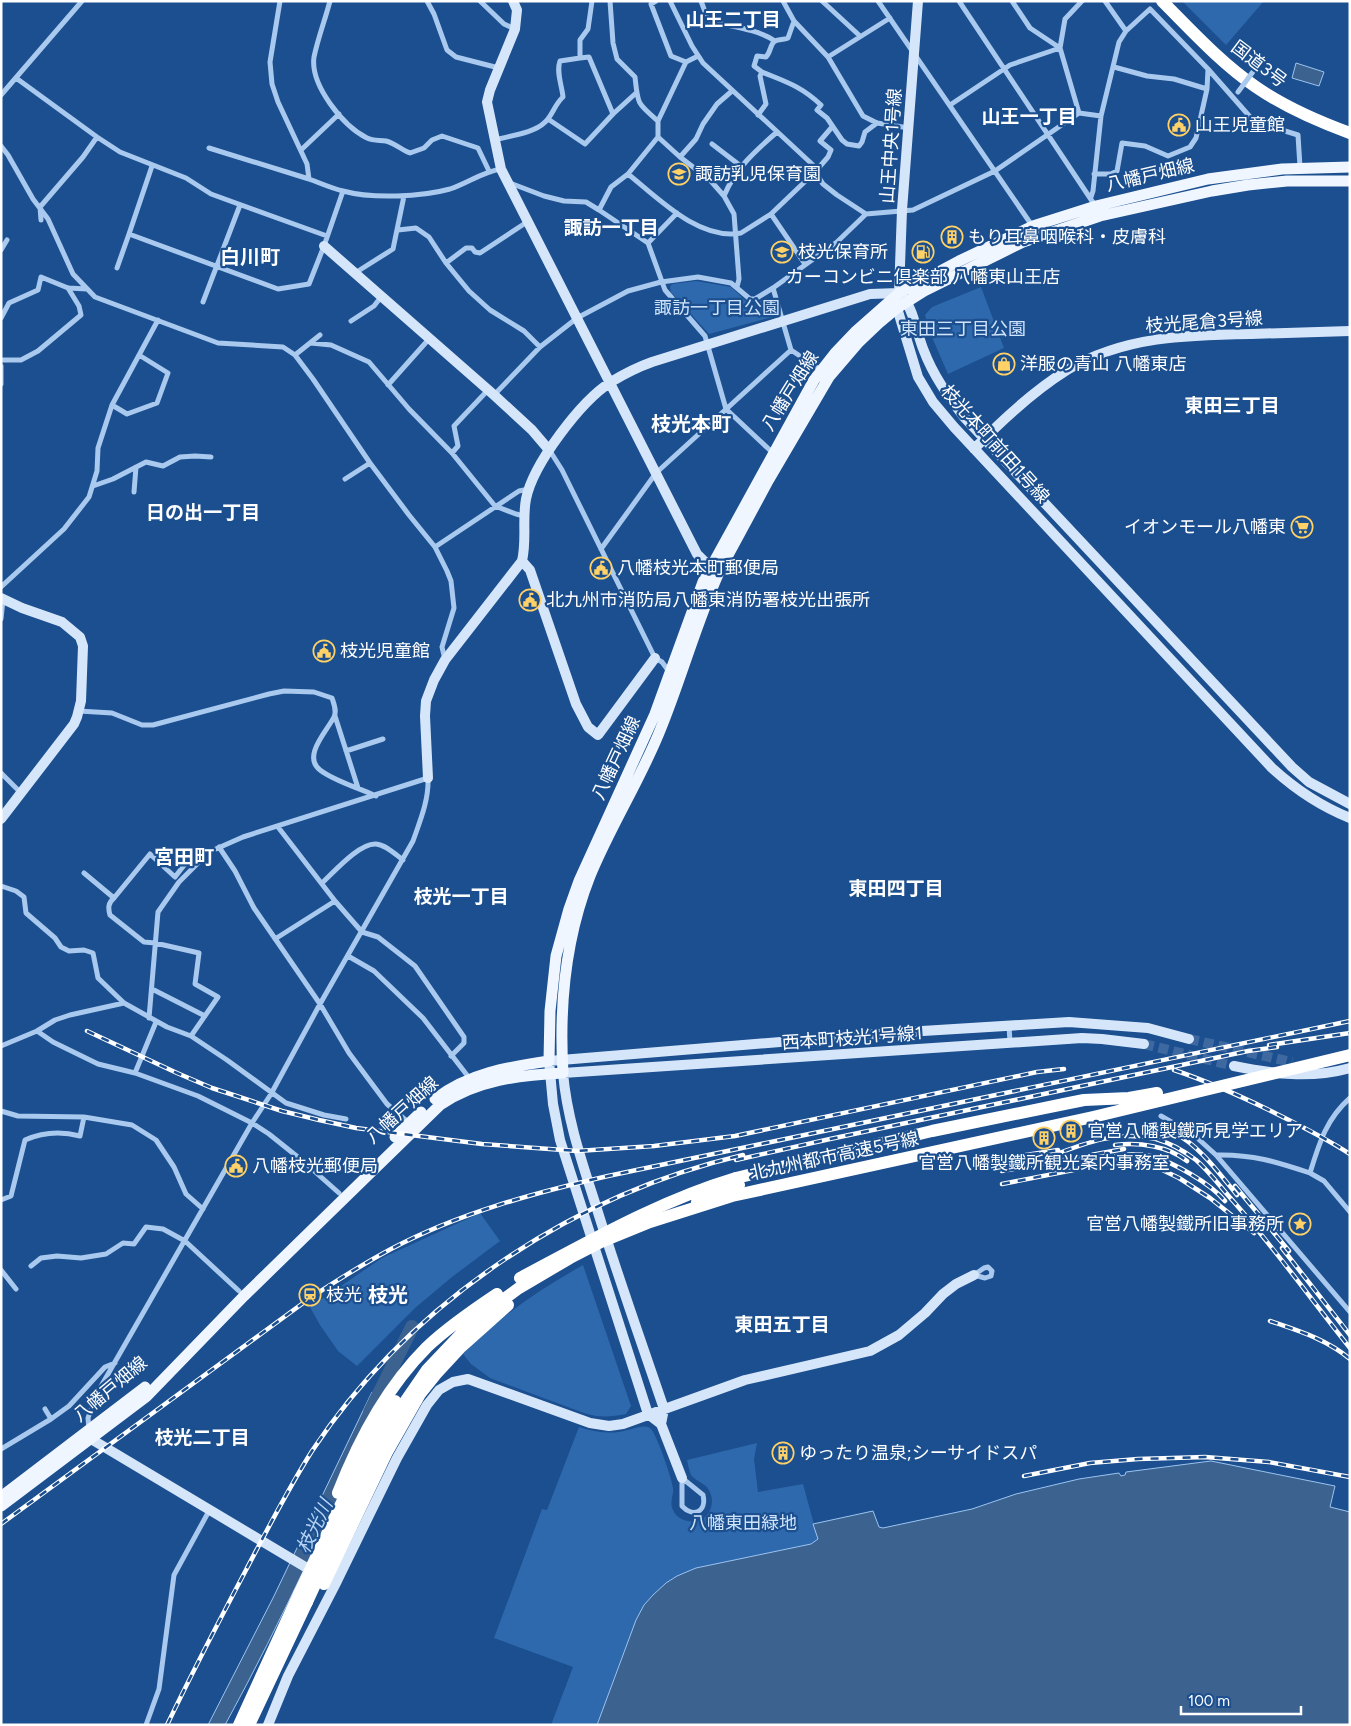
<svg xmlns="http://www.w3.org/2000/svg" width="1351" height="1726" font-family="Figtree,'Noto Sans JP',sans-serif">
  <rect width="100%" height="100%" fill="#1b4f8f"/>
  <path fill="#2e69ad" d="M1182 1H1264L1226 45Z
    M696 281 731 287 748 303 753 304 767 298 771 299 776 316 709 334 671 292 670 287 672 284Z
    M981 287 1004 348 948 374 931 335 925 315 932 307Z
    M480 1213 500 1241 452 1277 415 1308 357 1366 338 1351 320 1325 310 1307 382 1258Z
    M583 1265 631 1406 626 1414C611 1417 599 1418 584 1413L490 1378 471 1364 463 1354C498 1317 539 1290 583 1265Z
    M579 1427C594 1432 612 1435 627 1430 634 1429 643 1424 650 1428 656 1432 672 1479 673 1488 674 1495 669 1502 673 1510 678 1522 696 1525 705 1517 715 1508 714 1491 703 1484 699 1481 694 1479 691 1475 689 1470 688 1465 687 1460L757 1443 754 1459 758 1492 803 1484 818 1539 811 1544 653 1595 644 1605 636 1620 597 1725H551L573 1667 494 1638 542 1509 547 1510Z"/>
  <path fill="#3c6290" stroke="#9cc4f0" d="M1296 63 1324 72 1319 86 1292 78Z
    M372 1392 384 1398C333 1508 283 1619 225 1725H208L273 1598Z
    M1211 1461 1335 1486 1330 1507 1350 1512V1725H597L636 1620 644 1605 653 1595 666 1583 677 1576 696 1568 811 1544 818 1539 813 1524 873 1511 879 1527 883 1528 972 1509 1016 1494 1079 1479 1119 1473 1121 1476 1125 1475 1126 1472Z"/>
  <g fill="none" stroke-linecap="round" stroke-linejoin="round">
    <path stroke="#3c6290" stroke-width="14" d="M370 1412 412 1327"/>
    <path stroke="#3d69a0" stroke-width="10" stroke-dasharray="10 5" stroke-linecap="butt" d="M1189 1039 1292 1062
      M1144 1044 1234 1066"/>
    <path stroke="#a9c9ee" stroke-width="5" d="M280 1 270 62 272 84 278 102 307 164 309 179C320 183 331 188 343 191 372 199 421 197 450 189 468 183 482 172 501 169
      M330 1C325 20 318 38 314 57 310 85 343 126 367 138 373 141 379 140 386 141 394 143 402 150 410 153L424 148 432 140 442 136 478 148 489 171
      M427 1 434 14 447 50 456 57 499 68
      M480 1 504 24 515 29
      M610 1 613 43 617 59 635 77C638 105 637 103 658 121
      M656 1 651 4 671 56 686 62
      M670 1 692 46 703 63 813 165 815 172 823 184 837 195 866 214 913 210 995 171 1079 113 1101 116
      M701 1 707 17 712 22C733 27 757 29 775 41
      M783 1 794 21 828 57 863 116 877 123 909 128
      M822 1 860 36
      M878 1 1033 227
      M959 1 1096 207
      M1012 1 1030 28 1060 48 1079 113
      M1126 31 1150 9 1208 69 1251 118H1263L1285 131 1298 135 1300 167
      M828 57 890 18
      M580 58 589 57 613 114
      M762 72C786 82 801 86 821 105L817 110 827 118 842 140 847 144 859 146 862 142 865 132 877 123
      M16 78 97 137 120 152 186 178 211 194 327 236
      M1207 89 1208 69
      M1 95 82 1
      M950 105 1010 65 1060 48 1065 19 1082 1
      M758 115 766 104 760 76 762 72 754 66 757 56 766 57C771 52 770 44 775 41 779 39 784 40 788 38L794 21
      M548 119 585 144 613 114 636 93
      M658 137 680 157 710 180 724 196 734 214 739 279 737 287
      M495 140C508 136 534 133 544 123 552 117 554 105 563 97 562 86 556 72 560 61L580 58V40L588 29 592 1
      M712 144 742 167
      M1 146 8 155 33 199 48 219 73 274 95 297 218 343 283 347 295 355 313 379 370 463 409 515 435 547 447 571 451 581 454 608 442 647 445 660
      M209 148 309 179
      M301 150 339 114
      M680 157 696 139 703 124 717 104 732 91
      M152 166 129 234 278 289 309 284 324 246 343 191
      M628 174C658 198 699 241 741 233L771 214 815 172 828 157 831 150 820 141 832 127
      M1094 174H1111L1117 171 1122 143 1145 146 1168 156 1190 147 1196 138 1207 89 1174 79 1147 76 1114 67
      M510 183 544 196 564 201 586 202 599 210 648 243 665 290 705 336 726 409 773 453
      M724 196C735 169 755 151 777 132
      M1091 197 1093 191 1101 116 1119 42 1126 31 1105 1
      M599 210 611 187 628 174 658 137V121L686 62 698 56
      M771 214 805 264
      M41 220 40 207 83 157 97 137
      M398 230 416 228 429 237 446 263 469 291 490 310 524 331 540 347
      M648 243 677 213
      M1 250 7 240
      M446 263 466 248H472L475 252 480 253 527 222
      M117 268 129 234
      M355 273 393 249 404 196
      M203 302 240 205
      M1 318 9 303 38 290 41 277 68 288 87 289
      M351 321 374 306 381 297
      M311 343 331 345 369 362 409 409 452 453 495 506 516 514 524 516
      M791 350 821 370
      M295 355 320 335
      M1 360H21L38 351 81 315 79 306 68 288
      M1 366V384
      M388 385 429 339
      M494 395 540 347 577 318 628 291 661 282 698 277 731 283 750 299H755L773 288 837 242 866 214
      M112 405 127 414 157 403 168 373 139 355
      M550 451 562 470 655 658 662 662 670 673
      M452 453 458 446 454 426 488 390
      M345 479 370 463
      M93 486 113 479 146 462 163 466 180 457 195 456 211 457
      M134 492 136 467
      M435 547 519 491 529 489
      M601 549 656 473 791 350 773 288
      M1 587 64 529 89 497 97 471 98 448 112 405 158 320
      M1 619 3 600
      M79 711 112 713 142 725H153L269 694 284 691 314 692 332 698C334 704 337 711 334 717 327 731 302 756 320 770 334 781 359 788 376 796
      M335 716 358 788
      M346 751 383 739
      M1 773 21 793
      M278 827 335 901 362 932 378 937 415 966 464 1037V1043L451 1056
      M219 847 235 871 254 908 320 1004 349 1053 387 1104 409 1123
      M84 873 114 898 150 854 175 877 185 864 200 860
      M322 883C334 872 359 843 376 844 386 845 395 854 403 860
      M1 886 16 891 24 897 26 913 55 938 61 947 69 951 84 950 93 953 98 978 124 1003 167 1027 191 1036 227 1060 286 1103 324 1115 346 1119
      M114 898C108 903 108 908 110 915L144 942 155 943 199 953 195 984 218 997 191 1036
      M275 939 335 901
      M348 956 374 971 423 1018 470 1079
      M152 989 205 1016
      M1009 1026 1010 1042
      M37 1031 53 1042 98 1064 135 1073 198 1096 252 1123 269 1134 304 1162 339 1193
      M1 1046 37 1031 55 1020 70 1015 124 1003
      M135 1073 156 1022
      M1 1111 18 1116 84 1117 132 1125 156 1140 174 1167 186 1194 203 1209
      M1161 1116 1194 1135 1216 1155 1350 1312
      M1216 1155C1252 1154 1277 1162 1310 1173 1319 1144 1326 1119 1350 1098
      M1310 1173 1324 1181 1350 1212
      M1 1200 11 1196 25 1140C43 1132 61 1131 80 1136L84 1117
      M31 1266 41 1258 57 1256 81 1258 106 1254 123 1243 134 1244 146 1227 163 1229 185 1241 239 1291
      M988 1267 992 1271 991 1276 985 1278 974 1275 984 1268Z
      M1 1270 16 1289
      M45 1409 51 1419
      M89 1430 88 1418 96 1395 252 1123 271 1094 320 1004 413 841C420 821 429 800 428 778L243 837 209 852 179 882 158 912 149 1018
      M1 1449 51 1419 69 1406 105 1367 115 1363
      M682 1478 703 1495C707 1512 693 1518 682 1506Z
      M146 1725 159 1689 174 1575 209 1511"/>
    <path stroke="#d6e6fa" stroke-width="10" d="M513 1 517 10 515 29 490 90 487 102 501 169 697 554 704 561 718 569
      M918 1 902 210 899 293 897 308 918 377 933 402 954 427 1272 768C1295 789 1320 806 1350 818
      M324 246 494 395 532 430 549 450
      M903 297C914 310 917 335 924 351 933 375 948 396 964 417L1292 767 1309 782 1350 804
      M974 449C1003 419 1032 392 1067 370 1124 336 1187 335 1251 334 1284 333 1317 332 1350 331
      M522 561 530 570 576 704 588 727 598 735 655 658
      M1 598 22 608 62 622 80 637 83 646 81 701 77 717 74 724 1 819
      M428 778 425 716 426 701 434 680 445 660 522 561C527 540 522 520 526 499 533 464 581 401 611 382 624 374 638 367 652 362L870 294 899 293
      M1234 1066C1273 1074 1310 1079 1350 1068
      M661 1424 648 1414 560 1140 553 1104 549 1061 890 1033 1069 1022 1148 1028 1189 1039
      M89 1432 91 1439 317 1574
      M682 1478 661 1424 664 1409C641 1341 617 1274 596 1206 582 1162 567 1119 563 1073L1082 1038 1102 1039 1144 1044
      M268 1725 288 1676 335 1585 397 1458 427 1405 439 1390 453 1382 468 1379 590 1423 609 1426 623 1424 745 1380 870 1351 899 1335 925 1313 943 1294 956 1284 974 1275"/>
    <path stroke="#f0f6ff" stroke-width="11" d="M435 1099C469 1073 508 1067 549 1061L550 1011 556 956 569 909 579 881 655 714 703 582 814 380 836 352 856 331 899 293 959 261 1033 226 1096 206 1208 179 1282 169 1350 167
      M395 1137 421 1112
      M1 1497 145 1387
      M1 1506 147 1396 244 1296 440 1105C476 1080 520 1075 563 1073 559 1006 565 939 590 876 610 827 639 782 659 733 681 680 696 623 720 570L768 481 829 377 859 342 879 323 897 308 924 291 1023 242 1100 216 1212 191 1248 185 1287 181H1350"/>
    <path stroke="#fff" stroke-width="12" d="M1162 1C1192 31 1221 63 1256 87 1285 107 1317 121 1350 133
      M697 1202 739 1185
      M520 1278C590 1241 659 1201 736 1178
      M239 1725 299 1594
      M249 1725 307 1602"/>
    <g stroke="#fff" stroke-width="4.5">
      <path id="rail" d="M87 1031 177 1073 212 1088 282 1111 319 1120 356 1128 482 1144 577 1151 654 1146 735 1136 1037 1072 1064 1069
        M1269 1045 1350 1033
        M1174 1070C1207 1081 1238 1095 1269 1110 1297 1124 1324 1137 1350 1154
        M1147 1125C1155 1127 1165 1128 1173 1132 1200 1146 1218 1172 1237 1195
        M1115 1145C1139 1142 1168 1146 1187 1161
        M1116 1156C1128 1154 1139 1153 1151 1156 1173 1162 1210 1183 1225 1201
        M1049 1157C1085 1143 1117 1130 1156 1139 1170 1143 1184 1151 1196 1160 1210 1172 1222 1189 1234 1202 1275 1249 1311 1299 1350 1348
        M1000 1159 1058 1150
        M736 1160 830 1139 1248 1051 1277 1047
        M1002 1171 1124 1149
        M1002 1184 1125 1160 1152 1165 1179 1178 1210 1198 1254 1233
        M1235 1186 1289 1251
        M1282 1248 1350 1335
        M1270 1321C1299 1331 1326 1339 1350 1359
        M1024 1476 1090 1463 1138 1459 1205 1457 1269 1462 1350 1477
        M1 1524 310 1298C336 1281 363 1264 391 1249 459 1213 534 1193 608 1176L1350 1021
        M167 1725C192 1673 219 1621 246 1570 267 1530 288 1489 312 1451 410 1303 572 1195 743 1155"/>
    </g>
    <use href="#rail" stroke="#1b4f8f" stroke-width="2.5" stroke-dasharray="8" stroke-linecap="butt"/>
    <path stroke="#a9c9ee" stroke-width="5" d="M1238 92 1255 69"/>
    <path stroke="#fff" stroke-width="12" d="M736 1178 932 1131 1069 1103 1084 1100 1129 1098 1157 1093
      M338 1493C359 1439 386 1388 427 1347 448 1327 473 1310 497 1294
      M324 1584 387 1452 420 1394 436 1374 461 1347 508 1305
      M299 1594 370 1443 395 1401
      M307 1602 378 1447 396 1415 427 1370 464 1331 489 1310 519 1288 570 1258 601 1242 650 1222 732 1196 1093 1117 1350 1055"/>
  </g>
  <defs>
    <g id="civic-ring" transform="scale(1.125)"><circle r="9.5" fill="#1b4f8f" stroke="#ffd166" stroke-width="1.5"/><path d="M-.6-6.5H3V-4.5H.6V-3L4-1V1h2V6H-6V1h2V-1L-.6-3ZM-1.2 2.5V6h2.4V2.5Z" fill="#ffd166"/></g>
    <g id="school-ring" transform="scale(1.125)"><circle r="9.5" fill="#1b4f8f" stroke="#ffd166" stroke-width="1.5"/><path d="M0-5L7-2L0 1L-7-2ZM-4 1L0 2.5L4 1V4Q0 6-4 4Z" fill="#ffd166"/></g>
    <g id="building-ring" transform="scale(1.125)"><circle r="9.5" fill="#1b4f8f" stroke="#ffd166" stroke-width="1.5"/><path d="M-4-6H4V6H1V3H-1V6H-4ZM-2.5-4.3h1.7v1.8h-1.7ZM.8-4.3h1.7v1.8H.8ZM-2.5-1h1.7V.8h-1.7ZM.8-1h1.7V.8H.8Z" fill="#ffd166"/></g>
    <g id="fuel-ring" transform="scale(1.125)"><circle r="9.5" fill="#1b4f8f" stroke="#ffd166" stroke-width="1.5"/><path d="M-5.5-6h7V0h2V4h1.3V-2.5L3-4.5l.8-.8L6-3V5H2.5V1h-1V6h-7ZM-4.2-4.7v3.2H.2V-4.7Z" fill="#ffd166"/></g>
    <g id="shop-ring" transform="scale(1.125)"><circle r="9.5" fill="#1b4f8f" stroke="#ffd166" stroke-width="1.5"/><path d="M-5-2.5h2.3a2.7 3.5 0 0 1 5.4 0H5L5.5 6h-11ZM-1.5-2.5h3a1.5 2.3 0 0 0-3 0Z" fill="#ffd166"/></g>
    <g id="supermarket-ring" transform="scale(1.125)"><circle r="9.5" fill="#1b4f8f" stroke="#ffd166" stroke-width="1.5"/><path d="M-6-5.5h2.5l.6 2H6L4.5 2H-2.5L-4.4-4H-6ZM-1.5 3.2a1.3 1.3 0 1 0 .1 0ZM3 3.2a1.3 1.3 0 1 0 .1 0Z" fill="#ffd166"/></g>
    <g id="sight-ring" transform="scale(1.125)"><circle r="9.5" fill="#1b4f8f" stroke="#ffd166" stroke-width="1.5"/><path d="M0-6L1.8-2.2L6-1.7L2.9 1.2L3.7 5.4L0 3.3L-3.7 5.4L-2.9 1.2L-6-1.7L-1.8-2.2Z" fill="#ffd166"/></g>
    <g id="station-ring" transform="scale(1.125)"><circle r="9.5" fill="#1b4f8f" stroke="#ffd166" stroke-width="1.5"/><path d="M-3-6H3Q5-6 5-4V2Q5 4 3 4L4.5 6H3L1.5 4h-3L-3 6H-4.5L-3 4Q-5 4-5 2V-4Q-5-6-3-6ZM-3.5-4v3h7v-3ZM-3.5 1v1.5H-2V1ZM2 1v1.5H3.5V1Z" fill="#ffd166"/></g>
  </defs>
  <g fill-rule="evenodd">
    <use href="#civic-ring" x="1179" y="125"/>
    <use href="#school-ring" x="679" y="174"/>
    <use href="#building-ring" x="952" y="237"/>
    <use href="#school-ring" x="782" y="252"/>
    <use href="#fuel-ring" x="923" y="252"/>
    <use href="#shop-ring" x="1004" y="364"/>
    <use href="#supermarket-ring" x="1302" y="527"/>
    <use href="#civic-ring" x="601" y="568"/>
    <use href="#civic-ring" x="530" y="600"/>
    <use href="#civic-ring" x="324" y="651"/>
    <use href="#building-ring" x="1071" y="1131"/>
    <use href="#building-ring" x="1044" y="1138"/>
    <use href="#civic-ring" x="236" y="1166"/>
    <use href="#sight-ring" x="1300" y="1224"/>
    <use href="#station-ring" x="310" y="1295"/>
    <use href="#building-ring" x="783" y="1453"/>
  </g>
  <g text-anchor="middle" stroke-width="4.5" stroke-linejoin="round" paint-order="stroke">
    <g font-size="18" fill="#fff" stroke="#1b4f8f">
      <text transform="translate(1259 64) rotate(37)" y="6">国道3号</text>
      <text transform="translate(891 146) rotate(-86)" y="6">山王中央1号線</text>
      <text transform="translate(1150 175) rotate(-13)" y="6">八幡戸畑線</text>
      <text transform="translate(1204 322) rotate(-4)" y="6">枝光尾倉3号線</text>
      <text transform="translate(790 391) rotate(-58)" y="6">八幡戸畑線</text>
      <text transform="translate(995 444) rotate(48)" y="6">枝光本町前田1号線</text>
      <text transform="translate(616 758) rotate(-65)" y="6">八幡戸畑線</text>
      <text transform="translate(852 1038) rotate(-4)" y="6">西本町枝光1号線1</text>
      <text transform="translate(402 1110) rotate(-42)" y="6">八幡戸畑線</text>
      <text transform="translate(834 1156) rotate(-12)" y="6">北九州都市高速5号線</text>
      <text transform="translate(110 1389) rotate(-40)" y="6">八幡戸畑線</text>
    </g>
    <g font-size="18" fill="#fff" stroke="#1b4f8f" text-anchor="start">
      <text x="1195" y="131">山王児童館</text>
      <text x="695" y="180">諏訪乳児保育園</text>
      <text x="968" y="243">もり耳鼻咽喉科・皮膚科</text>
      <text x="798" y="258">枝光保育所</text>
      <text x="923" y="283" text-anchor="middle">カーコンビニ倶楽部 八幡東山王店</text>
      <text x="1020" y="370">洋服の青山 八幡東店</text>
      <text x="1286" y="533" text-anchor="end">イオンモール八幡東</text>
      <text x="617" y="574">八幡枝光本町郵便局</text>
      <text x="546" y="606">北九州市消防局八幡東消防署枝光出張所</text>
      <text x="340" y="657">枝光児童館</text>
      <text x="1087" y="1137">官営八幡製鐵所見学エリア</text>
      <text x="1044" y="1169" text-anchor="middle">官営八幡製鐵所観光案内事務室</text>
      <text x="252" y="1172">八幡枝光郵便局</text>
      <text x="1284" y="1230" text-anchor="end">官営八幡製鐵所旧事務所</text>
      <text x="326" y="1301">枝光</text>
      <text x="799" y="1459">ゆったり温泉;シーサイドスパ</text>
    </g>
    <g font-size="18" fill="#cfe3fa" stroke="#1b4f8f">
      <text x="717" y="314">諏訪一丁目公園</text>
      <text x="963" y="335">東田三丁目公園</text>
      <text x="743" y="1529">八幡東田緑地</text>
    </g>
    <g font-size="19" font-weight="bold" fill="#fff" stroke="#1b4f8f">
      <text x="733" y="26">山王二丁目</text>
      <text x="1029" y="123">山王一丁目</text>
      <text x="611" y="234">諏訪一丁目</text>
      <text x="1232" y="412">東田三丁目</text>
      <text x="203" y="519">日の出一丁目</text>
      <text x="896" y="895">東田四丁目</text>
      <text x="461" y="903">枝光一丁目</text>
      <text x="782" y="1331">東田五丁目</text>
      <text x="202" y="1444">枝光二丁目</text>
    </g>
    <g font-size="19" font-style="italic" fill="#b5d3f5" stroke="#1b4f8f">
      <text transform="translate(314 1526) rotate(-64)" y="7">枝光川</text>
    </g>
    <g font-size="20" font-weight="bold" fill="#fff" stroke="#1b4f8f">
      <text x="250" y="264">白川町</text>
      <text x="691" y="431">枝光本町</text>
      <text x="184" y="864">宮田町</text>
      <text x="388" y="1302">枝光</text>
    </g>
  </g>
  <rect width="1351" height="1726" fill="none" stroke="#ffffff" stroke-width="5"/>
  <path d="M1181 1706v8h120v-8" fill="none" stroke="#ffffff" stroke-width="2.5"/>
  <text x="1188" y="1706" font-size="15" fill="#ffffff" stroke="#1b4f8f" stroke-width="4" paint-order="stroke">100 m</text>
</svg>
